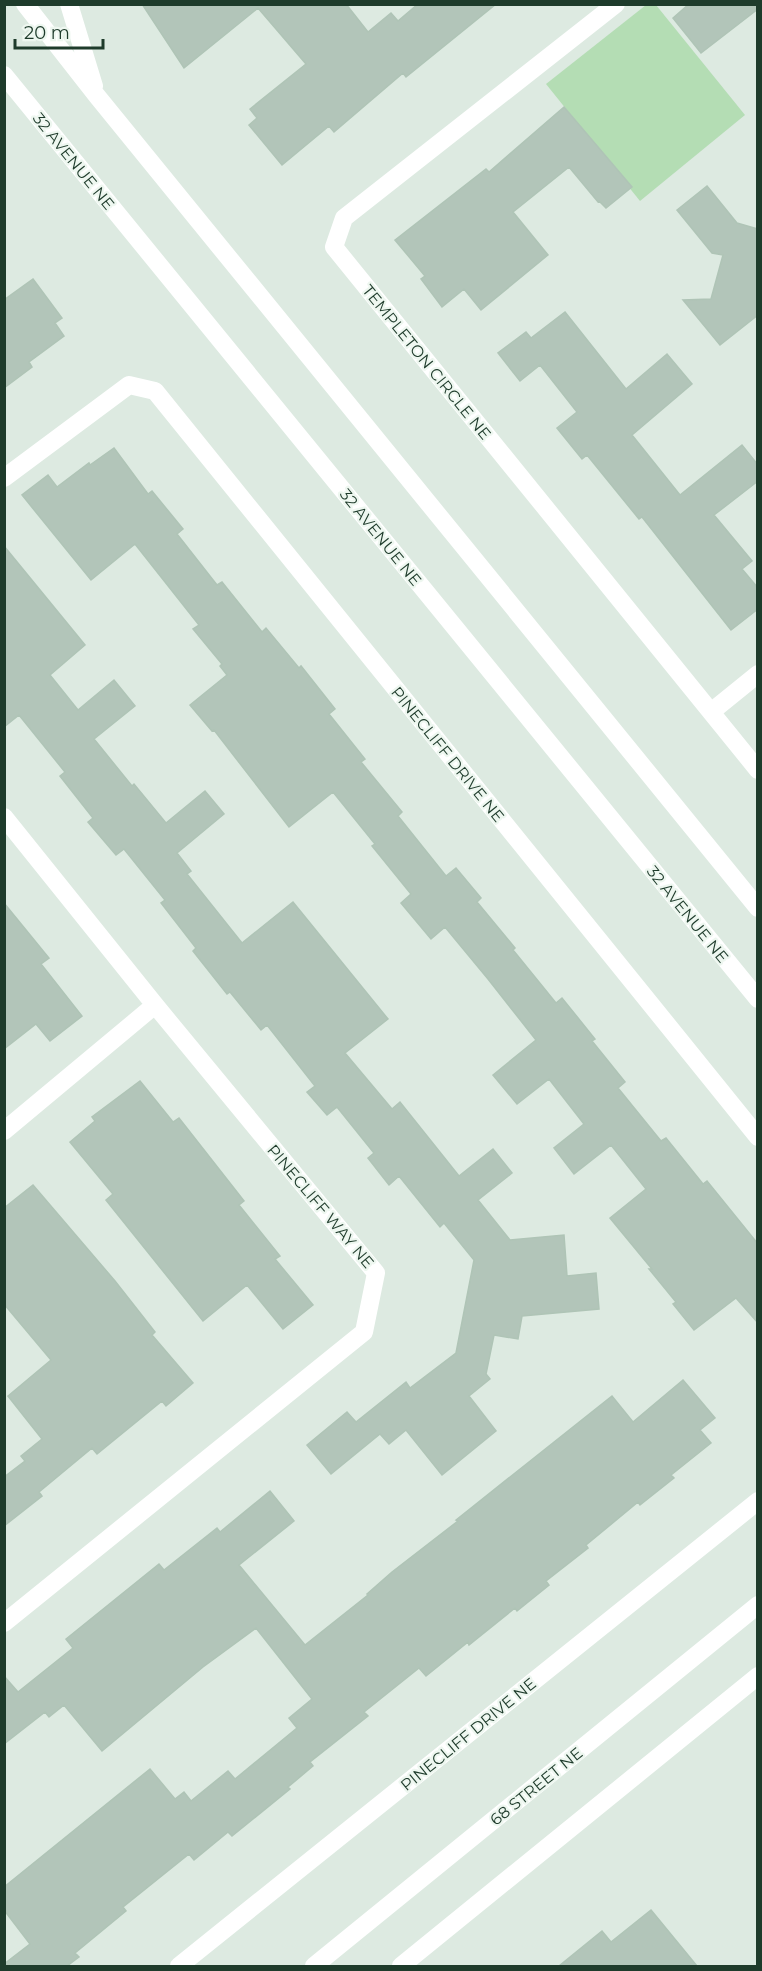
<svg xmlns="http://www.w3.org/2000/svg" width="762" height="1971" font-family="Montserrat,sans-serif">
  <rect width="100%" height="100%" fill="#ddeae1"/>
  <path fill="#b4ddb4" d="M646 5H656L745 115 640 201 546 84Z"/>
  <path fill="#b2c5b9" stroke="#afc4b6" stroke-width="1.5" d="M142 4H346L368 32 391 13 398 21 418 4H496L406 77 403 73 334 132 329 126 282 165 249 125 257 118 250 109 306 64 258 8 184 68Z
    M689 4H758V9L701 53 673 18Z
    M564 107 632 187 606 208 599 201 598 202 569 167 513 212 548 255 481 310 464 289 442 307 421 279 425 276 395 240 486 169 489 172Z
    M707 186 737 223 758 229V315L720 345 683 300 711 299 723 255 712 253 677 210Z
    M33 279 62 318 55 323 64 336 29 362 32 367 4 388V300Z
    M565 312 626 389 667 354 692 384 632 435 680 495 742 445 758 465V481L714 515 752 561 742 569 758 588V609L731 630 642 517 639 519 587 455 582 459 557 428 577 412 540 365 520 381 498 353 526 332 531 338Z
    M114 448 148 494 152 491 183 529 177 534 217 585 222 582 262 632 266 628 299 668 301 666 335 709 329 714 365 759 361 762 402 812 398 816 446 876 456 868 481 898 477 902 515 948 513 950 556 1003 562 998 595 1039 592 1041 625 1082 618 1088 661 1141 666 1138 703 1184 707 1181 758 1244V1323L736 1298 694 1330 673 1304 676 1302 649 1269H652L610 1218 646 1189 611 1145 574 1174 554 1148 584 1124 549 1079 517 1104 493 1075 536 1040 488 979 445 927 431 939 401 903 411 894 372 846 375 844 333 792 289 827 214 730 212 731 190 705 227 675 220 666 222 664 193 629 199 625 135 544 91 580 22 495 48 475 57 487 89 463 90 465Z
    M4 546 85 645 50 675 78 710 114 680 135 706 94 739 132 786 134 784 166 823 205 791 224 814 177 853 191 871 187 874 242 943 293 902 388 1019 345 1053 392 1109 400 1102 459 1176 493 1149 512 1173 478 1200 510 1240 564 1235 567 1276 596 1273 599 1309 522 1316 518 1339 494 1335 486 1374 490 1379 469 1396 496 1431 442 1475 406 1430 389 1444 380 1434 331 1474 307 1445 347 1412 356 1422 406 1382 410 1388 456 1353 474 1260 444 1223 440 1227 399 1176 389 1185 368 1158 374 1153 337 1107 327 1115 307 1092 315 1086 267 1025 261 1030 230 992 227 994 193 951 196 948 161 903 165 900 124 849 116 855 88 822 93 818 60 776 65 772 19 715 4 727Z
    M4 903 49 958 41 964 82 1016 50 1041 36 1024 4 1049Z
    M140 1081 173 1122 179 1118 244 1201 239 1205 280 1256 275 1259 313 1305 283 1329 247 1285 203 1321 106 1200 113 1194 70 1142 95 1121 92 1117Z
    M33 1185 115 1281 155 1332 152 1335 193 1383 166 1406 162 1401 97 1454 92 1448 39 1492 42 1496 4 1526V1477L25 1461 21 1456 42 1439 8 1396 51 1360 4 1304V1208Z
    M683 1380 715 1418 700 1430 711 1443 671 1475 674 1478 640 1505 638 1502 586 1545 588 1548 546 1581 549 1585 517 1611 515 1608 469 1645 468 1642 426 1676 419 1668 364 1712 368 1716 310 1762 313 1766 288 1787 290 1789 232 1836 228 1832 194 1860 189 1854 123 1907 126 1911 75 1953 79 1957 67 1966H4V1964L30 1944 4 1910V1887L150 1769 175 1799 184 1792 191 1801 228 1771 235 1779 297 1728 289 1718 312 1699 256 1628 203 1667 102 1751 64 1705 49 1717 45 1712 4 1744V1676L18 1692 73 1648 66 1639 159 1564 164 1570 217 1528 220 1532 270 1491 294 1521 239 1565 305 1645 368 1595 367 1594 392 1572 458 1521 456 1520 612 1396 633 1422Z
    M651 1910 697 1966H559L602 1931 611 1942Z"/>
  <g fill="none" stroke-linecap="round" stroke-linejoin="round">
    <path stroke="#fff" stroke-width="18" d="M616 4 344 218 334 247 758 770
      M4 478 129 385 155 391 758 1137
      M711 712 758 674
      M4 817 155 1005 376 1273 364 1332 4 1623
      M4 1131 155 1005
      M179 1966 758 1501"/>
    <path stroke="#fff" stroke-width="18" d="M25 4 97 96 758 908
      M69 4 94 86
      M4 75 758 999
      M314 1966 758 1605
      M401 1966 758 1676"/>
  </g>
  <g text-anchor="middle" stroke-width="4.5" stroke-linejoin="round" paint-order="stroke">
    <g font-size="16" fill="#1e3b2b" stroke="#eef7f0">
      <text transform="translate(74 161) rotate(51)" y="6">32 AVENUE NE</text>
      <text transform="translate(427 362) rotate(51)" y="6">TEMPLETON CIRCLE NE</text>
      <text transform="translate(381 537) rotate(51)" y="6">32 AVENUE NE</text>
      <text transform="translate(448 754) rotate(51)" y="6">PINECLIFF DRIVE NE</text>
      <text transform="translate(688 914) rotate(51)" y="6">32 AVENUE NE</text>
      <text transform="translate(321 1206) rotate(50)" y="6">PINECLIFF WAY NE</text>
      <text transform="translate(468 1734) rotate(-39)" y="6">PINECLIFF DRIVE NE</text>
      <text transform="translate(536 1786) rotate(-39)" y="6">68 STREET NE</text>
    </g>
  </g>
  <rect width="762" height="1971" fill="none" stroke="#1e3b2b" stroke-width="12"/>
  <path d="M15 39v9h88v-9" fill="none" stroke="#1e3b2b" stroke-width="3"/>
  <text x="24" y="39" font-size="18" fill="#1e3b2b" stroke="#eef7f0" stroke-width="4.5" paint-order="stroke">20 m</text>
</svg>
